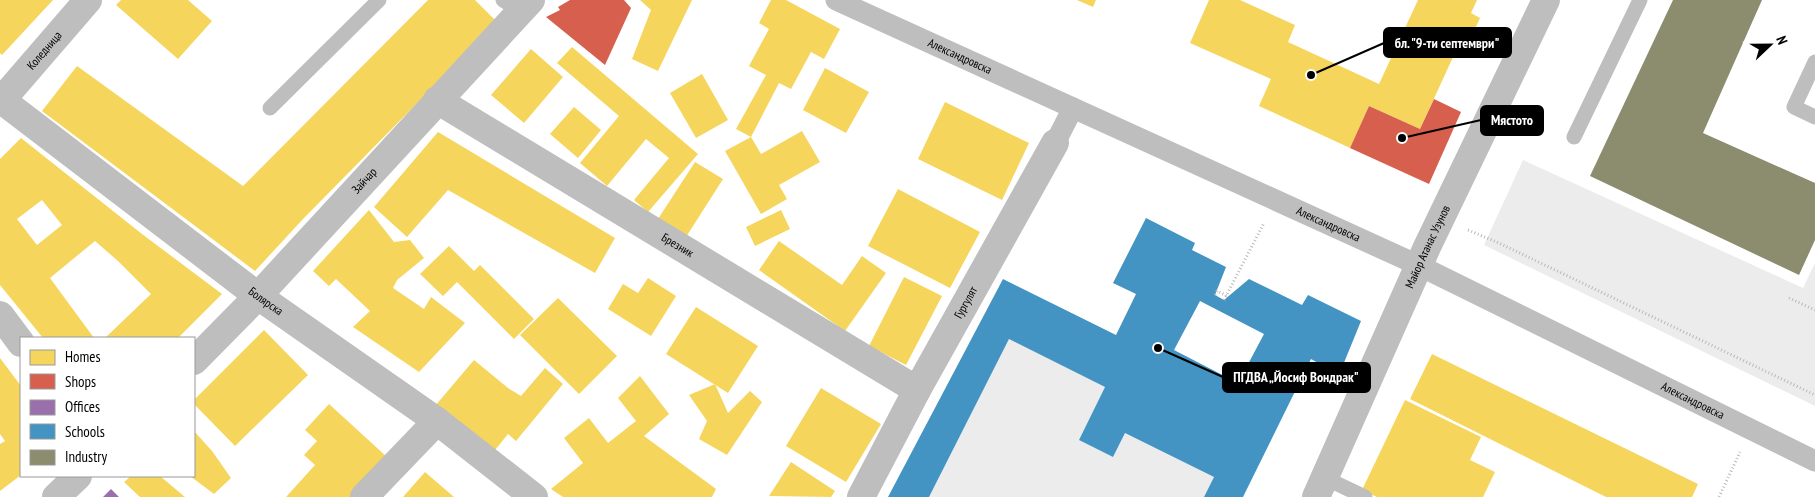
<svg xmlns="http://www.w3.org/2000/svg" width="1815" height="497" font-family="'PT Sans Narrow',sans-serif">
  <rect width="100%" height="100%" fill="#fff"/>
  <path fill="#ececec" d="M1523 160 1803 288 1815 263V406L1484 245Z
    M1009 339 1105 387 1079 440 1113 457 1125 433 1214 477 1204 497H929Z"/>
  <path fill="#f6d55c" fill-rule="evenodd" d="M0 0H53L2 55 0 53Z
    M121 0H188L212 21 178 59 116 5Z
    M428 0H475L497 22 303 219 255 271 42 111 77 66 243 186Z
    M640 0H692L658 71 632 59 651 10Z
    M771 0H786L840 29 824 59 811 52 791 89 779 83 751 137 736 129 766 75 749 66 769 29 759 23Z
    M1077 0H1096L1093 7Z
    M1209 0H1240L1295 25 1288 42 1379 84 1418 0H1477L1471 13 1480 18 1466 48 1459 44 1420 129 1369 106 1350 148 1259 106 1271 79 1190 43Z
    M572 47 698 154 648 212 634 200 669 158 646 139 607 186 580 163 619 116 557 63Z
    M531 49 563 77 524 123 491 95Z
    M825 68 869 92 846 133 803 110Z
    M702 74 728 120 696 138 670 93Z
    M945 102 1029 143 1002 200 918 159Z
    M574 107 601 130 578 158 550 134Z
    M802 131 820 162 779 185 787 199 761 214 725 151 751 137 761 154Z
    M438 132 615 238 595 273 448 190 407 237 374 207Z
    M21 138 142 234 222 294 178 338H105L151 294 118 261 95 241 50 278 94 338H43L0 285V159ZM42 200 62 225 37 245 17 219Z
    M695 162 723 179 686 237 658 219Z
    M898 189 980 232 950 288 868 246Z
    M369 210 394 242 410 240 424 258 397 280 393 288 424 309 431 297 465 323 419 372 353 327 370 311 336 279 329 286 313 271Z
    M781 210 790 229 755 246 746 227Z
    M779 241 842 285 862 256 886 273 845 331 759 270Z
    M449 246 474 271 480 265 534 319 514 339 457 282 443 296 420 274Z
    M904 277 942 296 906 365 869 346Z
    M648 278 676 296 651 336 608 309 623 284 638 293Z
    M558 298 617 356 579 394 520 335Z
    M696 307 758 346 728 393 666 354Z
    M264 330 308 375 235 446 194 404V400Z
    M1432 354 1698 484 1692 497H1606L1410 399Z
    M0 358 21 386V475L0 491V444L5 441 0 434Z
    M474 360 508 388 521 396 545 368 563 384 516 441 508 434 491 455 435 406Z
    M640 376 669 414 644 436 716 489 712 497H563L551 489 583 463 564 438 589 418 608 443 636 421 618 398Z
    M715 384 728 413 750 391 762 402 727 455 699 439 707 421 689 395Z
    M821 388 881 424 846 482 786 446Z
    M1405 400 1481 437 1470 460 1495 472 1483 497H1377L1362 490Z
    M329 404 387 457 350 497H286L315 465 304 455 317 441 305 430Z
    M194 431 212 451 231 478 214 494 190 476H194Z
    M791 462 835 491 831 497 769 496Z
    M425 472 454 497H403Z
    M131 476H160L185 497H140L124 482Z"/>
  <path fill="#d6604d" d="M570 0H624L631 8 605 65 546 17 560 10 558 7Z
    M1434 99 1461 112 1429 184 1350 148 1369 106 1420 129Z"/>
  <path fill="#9970ab" d="M111 489 119 497H103Z"/>
  <path fill="#4393c3" fill-rule="evenodd" d="M1146 218 1195 243 1192 250 1226 267 1215 295 1224 300 1249 279 1302 305 1308 295 1361 321 1339 375 1311 359 1243 497H1204L1214 477 1125 433 1113 457 1079 440 1105 387 1009 339 929 497H888L1003 279 1116 335 1136 294 1113 283ZM1200 301 1264 334 1238 383 1174 350Z"/>
  <path fill="#8c8c6e" d="M1673 0H1762L1703 133 1815 183V240L1799 275 1590 176Z"/>
  <g fill="none" stroke-linecap="round" stroke-linejoin="round">
    <path stroke="#b9b9b9" stroke-width="3" stroke-dasharray="1 2.5" stroke-linecap="butt" d="M1468 230 1499 243 1815 395
      M1215 295 1217 291 1227 296
      M1789 298 1815 310
      M1224 300 1264 223
      M1719 497 1740 452"/>
    <path stroke="#bebebe" stroke-width="15" d="M503 0 520 11
      M1815 62 1794 107 1815 117
      M270 108 379 0
      M1574 137 1640 0
      M1325 478 1365 497"/>
    <g stroke="#bebebe" stroke-width="21">
      <path id="s1" d="M836 0 1418 265 1815 461"/>
      <path d="M1055 143 1073 108"/>
    </g>
    <g stroke="#bebebe" stroke-width="28">
      <path id="s2" d="M0 99 258 296 437 421 534 497"/>
      <path id="s3" d="M437 100 917 390"/>
      <path id="s4" d="M0 102 88 0"/>
      <path d="M0 315 21 343"/>
      <path id="s5" d="M194 361 258 296 531 0"/>
      <path d="M56 497 78 476"/>
      <path d="M364 497 437 421"/>
      <path id="s6" d="M861 497 917 390 1055 143"/>
      <path id="s7" d="M1316 497 1427 247 1546 0"/>
    </g>
  </g>
  <g text-anchor="middle" stroke-width="5" stroke-linejoin="round" paint-order="stroke">
    <g font-size="12" fill="#000" stroke="#fff">
      <text dy="4" stroke="none"><textPath href="#s4" startOffset="68">Коледница</textPath></text>
      <text dy="4" stroke="none"><textPath href="#s1" startOffset="136">Александровска</textPath></text>
      <text dy="4" stroke="none"><textPath href="#s5" startOffset="248">Зайчар</textPath></text>
      <text dy="4" stroke="none"><textPath href="#s1" startOffset="541">Александровска</textPath></text>
      <text dy="4" stroke="none"><textPath href="#s3" startOffset="281">Брезник</textPath></text>
      <text dy="4" stroke="none"><textPath href="#s7" startOffset="274">Майор Атанас Узунов</textPath></text>
      <text dy="4" stroke="none"><textPath href="#s2" startOffset="334">Болярска</textPath></text>
      <text dy="4" stroke="none"><textPath href="#s6" startOffset="221">Гургулят</textPath></text>
      <text dy="4" stroke="none"><textPath href="#s1" startOffset="946">Александровска</textPath></text>
    </g>
  </g>
  <path fill="none" stroke="#000" stroke-width="2" d="M1311 75L1384 43M1402 138L1481 120M1158 348L1223 377"/>
  <g fill="#000" stroke="#fff" stroke-width="2">
    <circle cx="1311" cy="75" r="5"/>
    <circle cx="1402" cy="138" r="5"/>
    <circle cx="1158" cy="348" r="5"/>
  </g>
  <g fill="#000" stroke="#000" stroke-width="2">
    <rect x="1384" y="28" width="127" height="29" rx="5"/>
    <rect x="1481" y="106" width="62" height="29" rx="5"/>
    <rect x="1223" y="363" width="147" height="29" rx="5"/>
  </g>
  <g font-size="14" text-anchor="middle" font-weight="bold" fill="#fff">
    <text x="1447" y="48">бл. "9-ти септември"</text>
    <text x="1512" y="125">Мястото</text>
    <text x="1296" y="382">ПГДВА „Йосиф Вондрак"</text>
  </g>
  <rect x="20" y="337" width="175" height="140" fill="#ffffff" stroke="#999999"/>
  <rect x="30" y="350" width="25" height="15" fill="#f6d55c" stroke="#999999"/>
  <text x="65" y="362" font-size="15" fill="#000000">Homes</text>
  <rect x="30" y="374" width="25" height="15" fill="#d6604d" stroke="#999999"/>
  <text x="65" y="387" font-size="15" fill="#000000">Shops</text>
  <rect x="30" y="400" width="25" height="15" fill="#9970ab" stroke="#999999"/>
  <text x="65" y="412" font-size="15" fill="#000000">Offices</text>
  <rect x="30" y="424" width="25" height="15" fill="#4393c3" stroke="#999999"/>
  <text x="65" y="437" font-size="15" fill="#000000">Schools</text>
  <rect x="30" y="450" width="25" height="15" fill="#8c8c6e" stroke="#999999"/>
  <text x="65" y="462" font-size="15" fill="#000000">Industry</text>
  <g transform="translate(1770 45) rotate(68)" stroke="#ffffff" stroke-width="4" paint-order="stroke">
  <path d="M0-4L9 19L0 12L-9 19Z" fill="#000000"/>
  <text y="-8" font-size="14" font-weight="bold" text-anchor="middle" fill="#000000">N</text>
  </g>
</svg>
